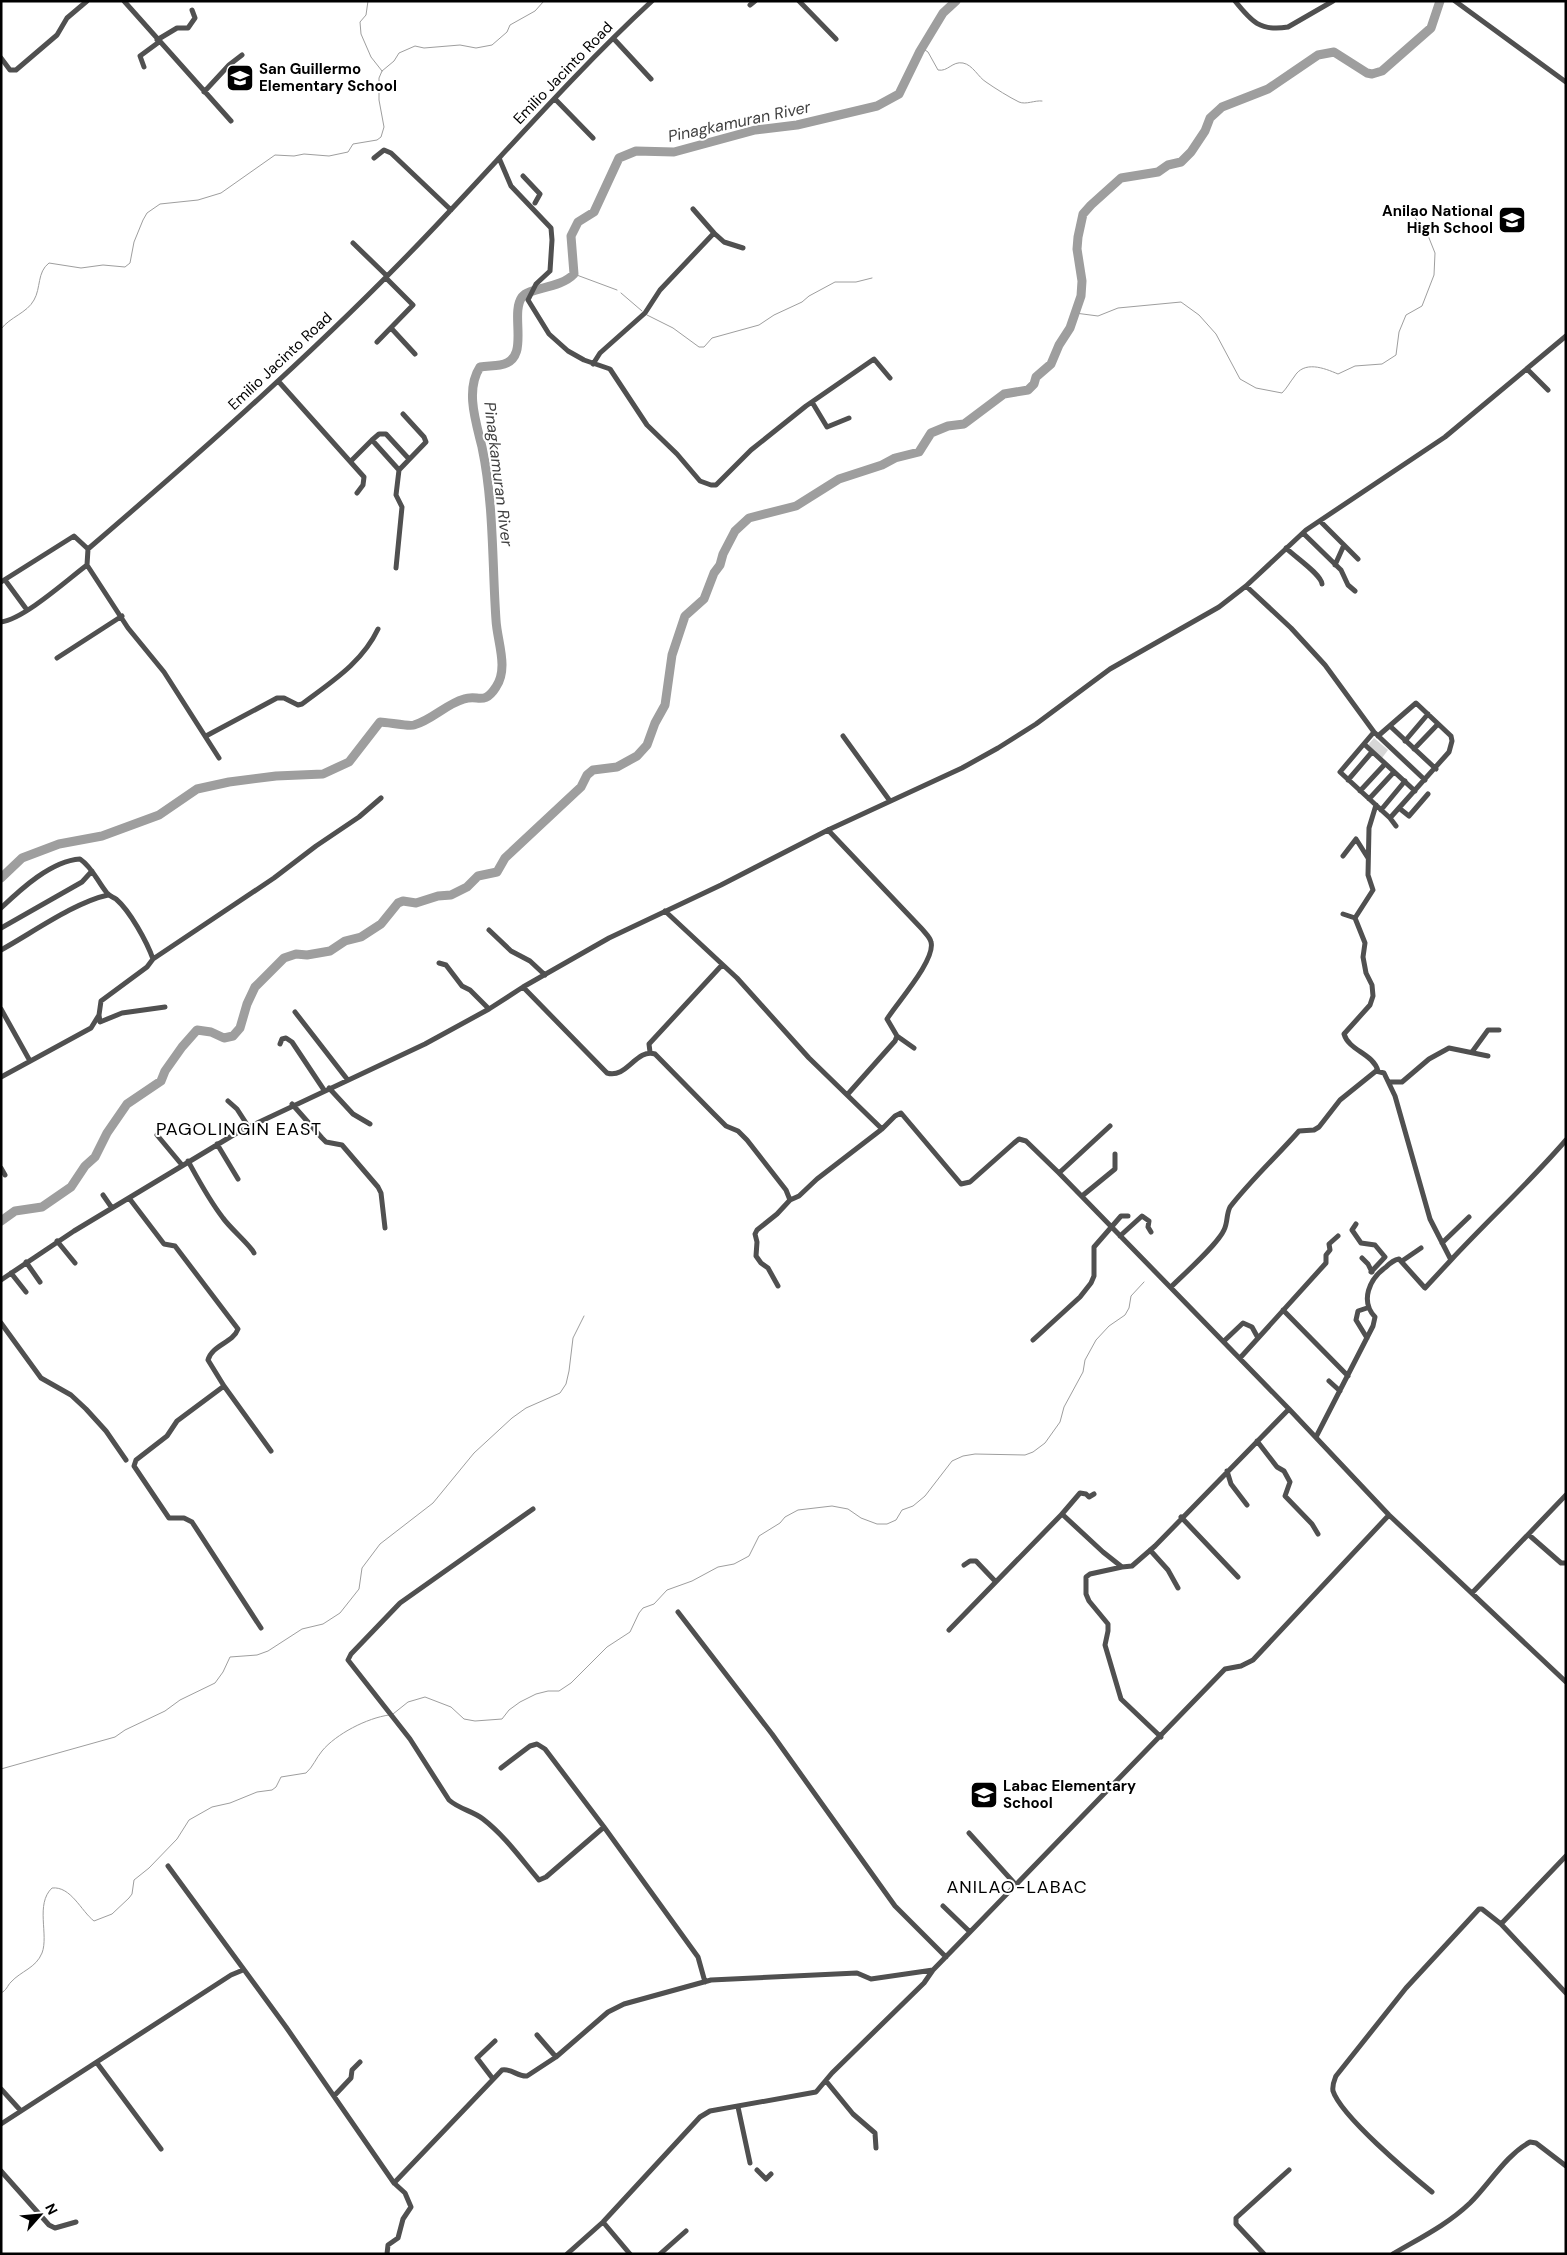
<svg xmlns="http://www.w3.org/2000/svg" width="1567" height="2255" font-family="'DM Sans',sans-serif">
  <rect width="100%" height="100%" fill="#fff"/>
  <path fill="#d7d7d7" d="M1374 738 1388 750 1382 758 1368 745Z"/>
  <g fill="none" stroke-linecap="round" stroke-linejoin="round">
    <path stroke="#9e9e9e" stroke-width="1" d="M368 1 366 15 360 22 361 34 371 57 382 71
      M922 48 928 52 938 70C948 72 952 61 963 63 973 65 978 77 986 82 996 89 1009 97 1019 102 1026 105 1035 100 1042 101
      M574 274 617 290
      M621 293 642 311
      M1075 313 1098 316 1118 308 1181 302 1199 315 1216 334 1240 379 1256 388 1282 393C1287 388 1290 382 1294 377 1304 360 1324 368 1338 374L1355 366 1382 364 1396 355 1399 332 1406 315 1422 306 1434 275 1435 253 1427 233 1413 215
      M647 315 673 328 699 347H704L712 338 759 325 774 315 802 302 809 296 835 282H856L872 278
      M1 329C10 317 27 313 34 300 41 288 37 272 49 263L81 268 103 265 125 267 130 263 134 242 143 220 147 213 160 204 198 200 221 193 275 155 294 156 304 154 329 156 348 152 353 144 377 140 381 137 384 127 379 100V78L382 71 394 61 399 53 415 46 424 48 460 45 476 48 492 45 507 32 510 25 535 11 544 1
      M393 1714 408 1702 425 1697 451 1707 464 1719 475 1721 502 1719 509 1710 520 1702 536 1694 548 1691H559L571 1683 607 1647 630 1632 639 1613 643 1608 654 1604 667 1590 692 1581 718 1567 734 1564 749 1556 759 1536 780 1523 785 1517 798 1510 832 1506 848 1509 861 1518 877 1524H887L896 1520 902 1510 913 1506 925 1496 952 1461 963 1456 975 1454 1025 1455 1033 1452 1045 1443 1060 1422 1064 1407 1083 1372 1085 1360 1096 1340 1109 1326 1125 1315 1129 1308 1131 1296 1144 1282
      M1 1769 115 1737 125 1730 165 1711 180 1700 215 1683 223 1672 230 1657 257 1655 268 1651 302 1629 323 1624 340 1613 359 1589 362 1568 380 1544 433 1503 474 1453 512 1418 526 1408 560 1393 566 1384 569 1371 573 1338 584 1316
      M1 1993C7 1990 7 1986 11 1982 21 1971 36 1968 42 1953 49 1935 35 1904 52 1888 71 1886 81 1911 94 1921L112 1914 129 1898 132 1894 134 1880 149 1868 177 1839 189 1820 212 1807 230 1803 257 1792 272 1790 276 1787 281 1777 306 1773C313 1767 316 1758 322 1751 336 1734 367 1718 389 1715"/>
    <path stroke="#9e9e9e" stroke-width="9" d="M1 878 22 858 59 844 102 836 159 815 197 789 229 782 276 776 323 774 349 762 380 722C387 722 410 727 414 725 432 720 446 704 464 699 478 694 484 706 496 687 509 668 497 641 496 620 492 563 494 504 482 447 476 422 465 390 480 367 487 366 493 366 500 365 532 360 509 315 522 297 529 287 560 289 574 274L571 236 578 222 594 212 619 158 636 151 674 152 755 130 797 125 877 106 899 94 920 51 943 13 956 1
      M1 1221 15 1211 42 1207 71 1187 85 1166 95 1157 107 1133 127 1104 161 1081 165 1071 182 1047 197 1030 211 1032 224 1038 233 1036 240 1028 247 1004 255 987 284 958 296 954 307 955 330 951 345 941 361 937 381 924 398 903 403 901 416 903 438 896 451 895 467 887 478 876 497 872 505 858 581 787 587 775 593 770 617 767 637 756 647 745 655 723 665 705 672 655 685 616 704 599 714 573 720 565 723 554 735 531 749 518 796 506 839 479 882 465 895 458 919 452 931 433 948 426 964 424 1004 394 1028 390 1034 384 1036 377 1051 364 1059 345 1070 328 1081 296 1082 281 1077 249 1078 237 1083 214 1091 205 1121 178 1158 172 1168 165 1181 162 1191 152 1205 131 1210 118 1222 107 1268 89 1318 55 1334 52 1367 73 1372 74 1382 71 1431 28 1440 1"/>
    <path stroke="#505050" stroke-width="5" d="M124 1 231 121
      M799 1 836 39
      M1235 1C1251 21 1260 32 1288 27L1333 1
      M1455 1 1566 82
      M750 5 755 1
      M614 39 651 79
      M157 40 177 28H188L195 18 192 10
      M1 58 10 70H16L57 35 67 18 87 1
      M144 67 140 56 159 42
      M204 92 229 65 242 55
      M555 99 593 138
      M374 158 384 150 391 153 451 210
      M499 158 511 186 551 228 552 240 550 271 536 284 528 300 549 334 568 351 584 360 610 369 647 425 677 454 700 481 711 485H716L751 450 806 406 874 359 890 378
      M523 176 540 194 535 203
      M714 233 724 242 743 248
      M353 243 387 276
      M391 328 415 354
      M377 342 413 305 386 278
      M593 364 600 353 645 313 660 290 714 233 693 209
      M1527 369 1548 390
      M279 382 364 477 363 485 357 493
      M812 402 827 427 849 418
      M372 440 379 434H386L409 459
      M351 461 372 440 399 470 426 442 424 437 403 414
      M1320 521 1358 559
      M1303 533 1341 570 1348 585 1355 591
      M1286 548C1295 557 1321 574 1322 584
      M1335 565 1344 545
      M396 568 402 507 396 495 399 470
      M5 580 27 610
      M1 582 74 536 88 549
      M1246 586 1291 628 1325 665 1374 732 1425 780
      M1 622C24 619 67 580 87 565
      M57 658 122 616
      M1390 726 1436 769
      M1374 732 1340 772 1390 818 1396 826
      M206 736 277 698H284L298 705 302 704C331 682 362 663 378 629
      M843 736 890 801
      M1378 736 1416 703 1451 736 1452 741 1449 752 1390 818
      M1405 741 1428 714
      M1364 744 1415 791
      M1414 749 1438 724
      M219 758 164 672 128 628 87 565 88 549C195 457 301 364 400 263 485 177 563 83 652 1
      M1348 780 1372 752
      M1360 791 1385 764
      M1369 799 1394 772
      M1399 808 1409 816 1428 794
      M1381 810 1405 781
      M828 830 922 929C925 933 930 937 931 942 936 960 896 1004 887 1019L897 1036 895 1041 847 1095
      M1343 856 1356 839 1368 858
      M1 908C21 889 51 861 80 859 93 868 97 881 107 893 109 896 113 897 116 899 130 911 147 942 153 959
      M665 911 737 978 809 1058 882 1129 895 1116 901 1113 961 1184 970 1182 1014 1143 1019 1139 1026 1141 1059 1173 1289 1409
      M1343 914 1355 918 1373 890 1368 875 1369 828 1376 805
      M1355 918 1365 943 1363 957 1366 973 1372 985 1373 996 1370 1005 1344 1034C1349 1051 1373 1053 1378 1071
      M1 928 82 882 92 871
      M489 930 511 951 530 961 545 975
      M1 950C32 933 75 902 108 895
      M439 963 446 965 462 986 470 990 489 1009
      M523 987 607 1073C627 1079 636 1048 655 1054L712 1112 726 1126 738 1131 747 1140 786 1190 790 1200 799 1196 817 1179 882 1129
      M1 1009 30 1061
      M295 1012 347 1079
      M99 1015 100 1022 122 1013 165 1007
      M897 1036 914 1048
      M280 1044 282 1039 286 1038 292 1042 324 1090
      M650 1052 649 1044 722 965
      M1472 1052 1488 1030H1499
      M1 1077 91 1028 99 1015 101 1001 147 967 153 959 274 878 316 846 359 817 381 798
      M1390 1082H1402L1429 1059 1449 1048 1488 1056
      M329 1088 353 1114 370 1124
      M228 1101 237 1109 248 1126
      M292 1104 322 1138 326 1142 342 1145 378 1187 381 1193 385 1228
      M157 1135 182 1165
      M217 1144 238 1179
      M188 1161C199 1181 209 1200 223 1218 229 1227 252 1247 254 1253
      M1 1168 5 1175
      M1059 1173 1110 1126
      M103 1195 112 1208
      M1082 1196 1115 1169V1154
      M129 1198 164 1244 175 1246 238 1329C233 1343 212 1345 208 1360L224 1386 177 1421 167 1436 136 1460 134 1466 169 1518H184L192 1522 261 1628
      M1356 1224 1352 1230 1361 1243 1375 1245 1385 1257 1371 1272
      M1120 1236 1142 1216 1149 1221 1148 1227 1151 1232
      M57 1241 75 1263
      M1442 1243 1469 1217
      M1362 1258 1368 1264 1372 1272
      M1451 1260C1489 1219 1530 1182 1566 1140
      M1402 1261 1421 1248
      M26 1262 40 1282
      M11 1273 26 1292
      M1 1280 74 1231 240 1131 425 1044 489 1009 523 987 609 938 721 885 828 830 962 768 998 748 1036 724 1110 669 1219 607 1246 586 1306 530 1445 437 1566 336
      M778 1286 768 1268 761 1263 756 1256 757 1242 755 1234 757 1230 777 1214 790 1200
      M1171 1287C1184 1274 1218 1244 1224 1230 1228 1222 1226 1215 1230 1207 1251 1180 1276 1157 1299 1131L1314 1130 1319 1127 1340 1100 1376 1071 1384 1073 1395 1096 1430 1219 1451 1260 1425 1288 1399 1259C1394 1260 1390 1263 1386 1267 1369 1279 1360 1301 1375 1317L1373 1326 1316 1437
      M1283 1310 1348 1376
      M1 1323 41 1378 71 1395 86 1409 106 1431 126 1460
      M1367 1338 1356 1320 1358 1311 1367 1308
      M1033 1340 1080 1297 1091 1283 1094 1276V1247L1121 1216H1128
      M1224 1341 1243 1323 1252 1327 1258 1338
      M1240 1358 1326 1263V1255L1330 1250 1329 1244 1338 1236
      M1329 1381 1340 1391
      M224 1386 271 1451
      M1257 1441 1277 1467 1284 1471 1290 1482 1285 1496 1312 1524 1318 1534
      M1227 1471 1231 1484 1247 1505
      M533 1509 400 1603 351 1654 348 1660 410 1739 449 1800C459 1809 473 1811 483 1819 505 1836 521 1859 539 1880L546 1877 604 1827 698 1957 705 1982
      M1062 1514 1080 1493 1086 1494 1089 1497 1094 1494
      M1181 1517 1238 1577
      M1529 1535 1561 1563H1566
      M1150 1550 1168 1570 1178 1588
      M964 1565 970 1561H976L995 1581
      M1122 1567 1090 1574 1086 1577V1594L1089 1601 1108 1624V1631L1105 1645 1121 1699 1161 1737
      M1472 1593 1566 1495
      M678 1612 772 1734 895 1906 946 1957
      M949 1630 1062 1514 1103 1552 1122 1567 1132 1566 1155 1546 1289 1409 1389 1515 1566 1682
      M501 1768 530 1746 537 1744 545 1749 604 1827
      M969 1833 1016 1885
      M168 1866 286 2027 394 2183 502 2070C511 2068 518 2077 527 2076L556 2057 608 2012 624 2004 711 1980 857 1973 871 1979 933 1970
      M943 1906 970 1932
      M1501 1924 1566 1993
      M537 2035 556 2057
      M97 2063 161 2149
      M493 2079 477 2058 495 2041
      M826 2081 853 2114 875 2133 876 2148
      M1 2089 21 2111
      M334 2096 351 2078 352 2070 360 2062
      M738 2107 750 2163
      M1 2124 231 1975 243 1970
      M757 2170 766 2179 771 2174
      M1 2171 49 2225 55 2228 76 2222
      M1432 2192C1410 2174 1341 2116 1333 2091 1332 2085 1334 2081 1336 2076L1406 1988 1479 1909H1482L1501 1924 1566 1856
      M603 2222 630 2254
      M387 2254 388 2245 398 2238 403 2219 411 2207 405 2193 394 2183
      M567 2254 603 2222 700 2117 710 2111 816 2092 832 2073 924 1983 933 1970 970 1932 1225 1669 1241 1666 1253 1660 1389 1515
      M660 2254 686 2231
      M1264 2254 1236 2224V2218L1289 2170
      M1393 2254C1420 2238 1447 2225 1470 2203 1490 2183 1506 2155 1530 2142L1536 2143 1566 2166"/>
  </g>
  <defs>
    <g id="school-square" transform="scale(1.4375)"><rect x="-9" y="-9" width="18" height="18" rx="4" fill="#000" stroke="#fff"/><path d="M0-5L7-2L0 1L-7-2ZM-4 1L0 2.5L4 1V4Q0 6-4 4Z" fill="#fff"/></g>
  </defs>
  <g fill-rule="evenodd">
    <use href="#school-square" x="240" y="78"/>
    <use href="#school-square" x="1512" y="220"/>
    <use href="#school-square" x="984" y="1795"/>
  </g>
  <g text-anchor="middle" stroke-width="4" stroke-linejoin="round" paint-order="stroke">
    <g font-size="15" font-weight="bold" fill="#000" stroke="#fff" text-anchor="start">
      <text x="259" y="74">San Guillermo<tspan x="259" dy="17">Elementary School</tspan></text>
      <text x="1493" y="216" text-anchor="end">Anilao National<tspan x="1493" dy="17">High School</tspan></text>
      <text x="1003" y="1791">Labac Elementary<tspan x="1003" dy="17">School</tspan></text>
    </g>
    <g font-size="15" fill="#000" stroke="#fff">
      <text transform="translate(563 73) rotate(-46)" y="5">Emilio Jacinto Road</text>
      <text transform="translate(280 361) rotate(-43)" y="5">Emilio Jacinto Road</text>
    </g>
    <g font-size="16" font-style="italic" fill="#3f3f3f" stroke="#fff">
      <text transform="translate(739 121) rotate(-12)" y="6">Pinagkamuran River</text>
      <text transform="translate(499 474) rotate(83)" y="6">Pinagkamuran River</text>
    </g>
    <g font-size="18" letter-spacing="1" fill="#000" stroke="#fff">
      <text x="239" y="1135">PAGOLINGIN EAST</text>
      <text x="1017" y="1893">ANILAO-LABAC</text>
    </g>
  </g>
  <rect width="1567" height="2255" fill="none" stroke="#000000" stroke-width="5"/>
  <g transform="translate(40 2215) rotate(63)" stroke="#ffffff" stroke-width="4" paint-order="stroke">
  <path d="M0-4L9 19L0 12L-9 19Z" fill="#000000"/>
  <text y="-8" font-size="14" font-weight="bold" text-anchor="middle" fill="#000000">N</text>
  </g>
</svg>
